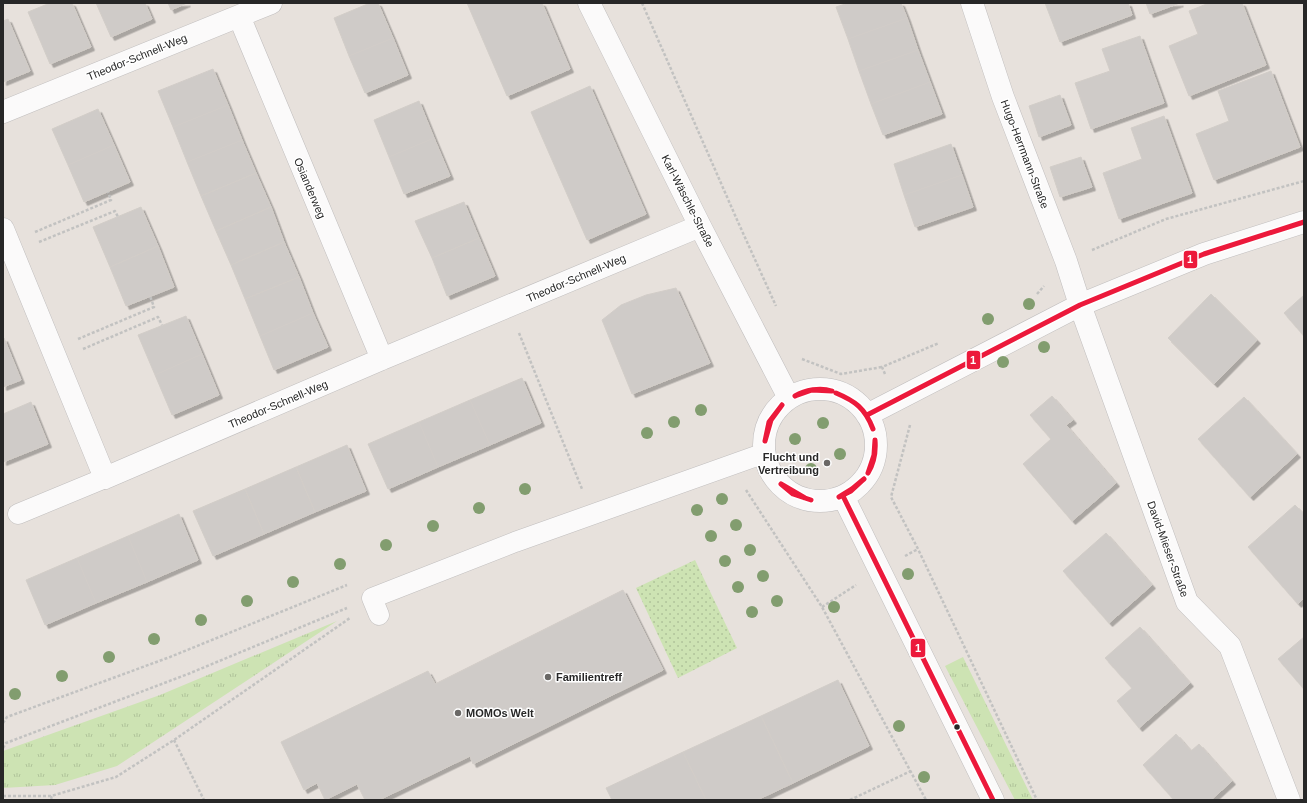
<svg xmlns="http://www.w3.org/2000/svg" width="1307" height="803" font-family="Helvetica,sans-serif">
  <defs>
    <pattern id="grass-tufts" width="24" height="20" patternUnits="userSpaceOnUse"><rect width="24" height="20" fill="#cde3b3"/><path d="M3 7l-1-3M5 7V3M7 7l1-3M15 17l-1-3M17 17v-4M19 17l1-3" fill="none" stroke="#b0c39a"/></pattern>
    <pattern id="park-dots" width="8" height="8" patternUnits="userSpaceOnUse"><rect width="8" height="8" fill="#cde3b3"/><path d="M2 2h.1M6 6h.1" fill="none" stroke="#b0c39a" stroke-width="1.8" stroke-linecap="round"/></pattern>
    <filter id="shadow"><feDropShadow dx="3.5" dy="3.5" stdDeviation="0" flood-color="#0004"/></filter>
  </defs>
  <rect width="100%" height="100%" fill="#e7e1dc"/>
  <path fill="url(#grass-tufts)" d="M337 621 117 766 55 785 3 788V751L160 695Z
    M963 657 1033 800H1015L945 666Z"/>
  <path fill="url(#park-dots)" d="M695 560 737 648 678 678 636 588Z"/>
  <path fill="#cfcbc8" stroke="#d2cdc8" filter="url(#shadow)" d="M50 3H72L91 47 50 64 28 12Z
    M96 3H145L152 19 111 37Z
    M168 3H187L171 10Z
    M370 3H378L393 38 349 56 334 18Z
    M467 3H542L570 69 507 96Z
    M848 3H901L907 18 848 39 836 7Z
    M1045 3H1128L1132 15 1060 42Z
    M1146 3H1180L1150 14Z
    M1209 3H1242L1266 65 1189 96 1169 46 1198 34 1189 11Z
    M907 18 918 50 859 71 848 39Z
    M8 19 30 71 3 82V21Z
    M1140 36 1164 103 1091 129 1075 83 1110 71 1102 49Z
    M393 38 408 75 365 93 349 56Z
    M918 50 930 82 871 104 859 71Z
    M213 69 228 105 173 127 158 91Z
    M1271 71 1300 147 1214 180 1196 134 1229 121 1218 91Z
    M930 82 942 114 883 135 871 104Z
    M590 86 646 214 587 240 531 112Z
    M1060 95 1071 125 1039 137 1029 106Z
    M419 101 434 138 389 157 374 120Z
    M228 105 242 140 187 162 173 127Z
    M98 109 114 145 68 165 52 129Z
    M1164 116 1192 193 1119 219 1103 173 1142 159 1131 128Z
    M434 138 450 176 404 194 389 157Z
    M242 140 256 173 201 196 187 162Z
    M951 144 962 175 904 195 894 164Z
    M114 145 130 182 84 202 68 165Z
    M1081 157 1092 187 1060 197 1050 167Z
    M256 173 271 207 216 231 201 196Z
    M962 175 973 207 915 227 904 195Z
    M464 202 479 238 432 258 415 221Z
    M141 207 158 246 110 267 93 227Z
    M271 207 284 242 231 265 216 231Z
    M479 238 495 276 447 296 432 258Z
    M284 242 299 277 245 299 231 265Z
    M158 246 174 287 126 306 110 267Z
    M299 277 313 313 260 336 245 299Z
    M676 288 710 363 632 394 602 320 621 305 646 295Z
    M1211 294 1257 340 1214 384 1168 338Z
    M1304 295V336L1284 313Z
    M313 313 328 347 274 370 260 336Z
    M186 316 202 354 155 375 138 335Z
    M4 338 21 380 3 387V339Z
    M202 354 219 395 172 415 155 375Z
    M522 378 541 423 490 445 470 400Z
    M1052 396 1073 420 1066 425 1116 483 1072 521 1023 464 1051 439 1030 415Z
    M1244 397 1297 454 1250 497 1198 439Z
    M470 400 490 445 438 467 419 422Z
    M31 402 48 444 3 462V414Z
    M419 422 438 467 388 489 368 444Z
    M347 445 366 491 315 512 296 467Z
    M296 467 315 512 264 534 245 489Z
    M245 489 264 534 213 556 193 511Z
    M1295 505 1304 514V598L1298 604 1248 547Z
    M179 514 198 560 147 582 128 536Z
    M1106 533 1152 585 1109 623 1063 571Z
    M128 536 147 582 96 603 77 558Z
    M77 558 96 603 45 625 26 580Z
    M623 590 663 670 473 764 470 756 379 800H365L357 784 325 800 317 783 304 790 281 742 428 671 435 684Z
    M1140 627 1190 683 1139 728 1117 701 1132 688 1105 658Z
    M1304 637V689L1278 659Z
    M838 680 869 746 793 783 761 716Z
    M761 716 793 783 757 800H706L683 752Z
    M1176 734 1191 751 1199 744 1232 781 1211 800H1174L1143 765Z
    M683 752 706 800H612L606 788Z"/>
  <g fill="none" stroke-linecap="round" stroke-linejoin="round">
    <g stroke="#c0bebe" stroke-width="21">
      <path id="service" d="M18 514 105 478
        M379 615 372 598 515 542 765 453"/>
    </g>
    <g stroke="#c0bebe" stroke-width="23">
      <path id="minor" d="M589 3 700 226 789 398
        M972 3 1003 97 1066 261 1080 305 1187 602 1230 646 1289 800
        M239 16 382 359
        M3 112 271 3
        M3 229 105 478 382 359 700 226
        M764 445a56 56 0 1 1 112 0a56 56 0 1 1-112 0Z
        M867 415 1080 305 1204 254 1304 222
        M843 496 993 800"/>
    </g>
    <path stroke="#c2c2c1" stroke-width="2.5" stroke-dasharray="3 2" stroke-linecap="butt" d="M642 3 738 222 776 306
      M35 232 111 200 108 192
      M39 242 115 211 118 217
      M1092 250 1166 219 1304 181
      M1037 294 1044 286
      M519 333 582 489
      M78 339 154 307 150 296
      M83 349 158 317 162 325
      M802 359 841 374 882 367
      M885 374 882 367 939 343
      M910 425 891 497 918 549 1037 800
      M746 490 822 607 926 800
      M905 556 918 549
      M822 607 856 585
      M3 723 7 717 170 657 347 585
      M174 740 204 800
      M3 748 6 743 188 674 347 608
      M3 796H51L116 777 174 740 350 618
      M51 796 52 800
      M850 800 911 771"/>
    <use href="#service" stroke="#fbfafa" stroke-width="20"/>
    <use href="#minor" stroke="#fbfafa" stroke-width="22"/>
    <g stroke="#fff" stroke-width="8">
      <path id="bus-1" d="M836 393C855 401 865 408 873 429
        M836 393C855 401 865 408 873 429
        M795 396C805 390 820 387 832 391
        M795 396 812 390 832 391
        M867 415 1080 305 1204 254 1304 222
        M765 441 769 422 782 405
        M765 441 771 420 782 405
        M868 473 874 455 875 440
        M868 473C874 463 876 452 875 440
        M781 484 805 498 811 500
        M781 484 793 494 811 500
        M843 496 993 800
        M839 497 852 489 864 479
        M839 497 851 491 864 479"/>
    </g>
    <use href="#bus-1" stroke="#ec193b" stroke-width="5"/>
  </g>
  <g fill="#829d6f">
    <circle cx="1029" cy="304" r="6"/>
    <circle cx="988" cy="319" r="6"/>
    <circle cx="1044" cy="347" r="6"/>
    <circle cx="1003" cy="362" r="6"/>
    <circle cx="701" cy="410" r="6"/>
    <circle cx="674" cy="422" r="6"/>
    <circle cx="823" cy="423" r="6"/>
    <circle cx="647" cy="433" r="6"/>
    <circle cx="795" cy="439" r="6"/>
    <circle cx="840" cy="454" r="6"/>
    <circle cx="811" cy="469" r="6"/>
    <circle cx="525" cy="489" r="6"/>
    <circle cx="722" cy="499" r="6"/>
    <circle cx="479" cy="508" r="6"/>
    <circle cx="697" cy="510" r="6"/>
    <circle cx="736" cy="525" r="6"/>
    <circle cx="433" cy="526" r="6"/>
    <circle cx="711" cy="536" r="6"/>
    <circle cx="386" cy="545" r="6"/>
    <circle cx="750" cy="550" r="6"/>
    <circle cx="725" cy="561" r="6"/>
    <circle cx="340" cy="564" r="6"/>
    <circle cx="908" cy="574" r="6"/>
    <circle cx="763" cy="576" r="6"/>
    <circle cx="293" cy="582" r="6"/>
    <circle cx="738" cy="587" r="6"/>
    <circle cx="247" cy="601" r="6"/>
    <circle cx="777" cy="601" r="6"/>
    <circle cx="834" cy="607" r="6"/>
    <circle cx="752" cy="612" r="6"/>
    <circle cx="201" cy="620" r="6"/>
    <circle cx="154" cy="639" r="6"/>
    <circle cx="109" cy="657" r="6"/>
    <circle cx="62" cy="676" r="6"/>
    <circle cx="15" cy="694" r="6"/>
    <circle cx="899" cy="726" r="6"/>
    <circle cx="924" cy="777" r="6"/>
  </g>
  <g fill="#6a6866" stroke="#fff" stroke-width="1.5">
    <circle cx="827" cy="463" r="4"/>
    <circle cx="548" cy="677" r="4"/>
    <circle cx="458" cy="713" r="4"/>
  </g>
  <circle fill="#272727" stroke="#fff" stroke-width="1.5" cx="957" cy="727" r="3.5"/>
  <g text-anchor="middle" stroke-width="3" stroke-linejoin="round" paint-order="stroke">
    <g font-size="11" fill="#272727" stroke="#fff">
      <text transform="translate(137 57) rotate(-22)" y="4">Theodor-Schnell-Weg</text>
      <text transform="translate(1025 154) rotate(69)" y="4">Hugo-Herrmann-Straße</text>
      <text transform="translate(310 188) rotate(67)" y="4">Osianderweg</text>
      <text transform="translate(688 201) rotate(63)" y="4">Karl-Wäschle-Straße</text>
      <text transform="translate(576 278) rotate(-23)" y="4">Theodor-Schnell-Weg</text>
      <text transform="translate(278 404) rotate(-23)" y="4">Theodor-Schnell-Weg</text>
      <text transform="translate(1168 549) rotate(70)" y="4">David-Mieser-Straße</text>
    </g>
    <g font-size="11" font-weight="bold" fill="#272727" stroke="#fff" text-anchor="start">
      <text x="819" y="461" text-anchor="end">Flucht und<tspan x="819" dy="13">Vertreibung</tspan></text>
      <text x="556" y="681">Familientreff</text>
      <text x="466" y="717">MOMOs Welt</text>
    </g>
  </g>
  <g stroke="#fff" stroke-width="1.5">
    <rect x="1183" y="250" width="15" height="19" rx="4" fill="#ec193b"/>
    <rect x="966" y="350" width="15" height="20" rx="4" fill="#ec193b"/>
    <rect x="910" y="638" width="16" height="20" rx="4" fill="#ec193b"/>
  </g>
  <g font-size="11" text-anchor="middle" font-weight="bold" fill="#fff">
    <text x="1190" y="263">1</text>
    <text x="973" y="364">1</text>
    <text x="918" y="652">1</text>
  </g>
  <rect width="1307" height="803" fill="none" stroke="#272727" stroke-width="8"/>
</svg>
